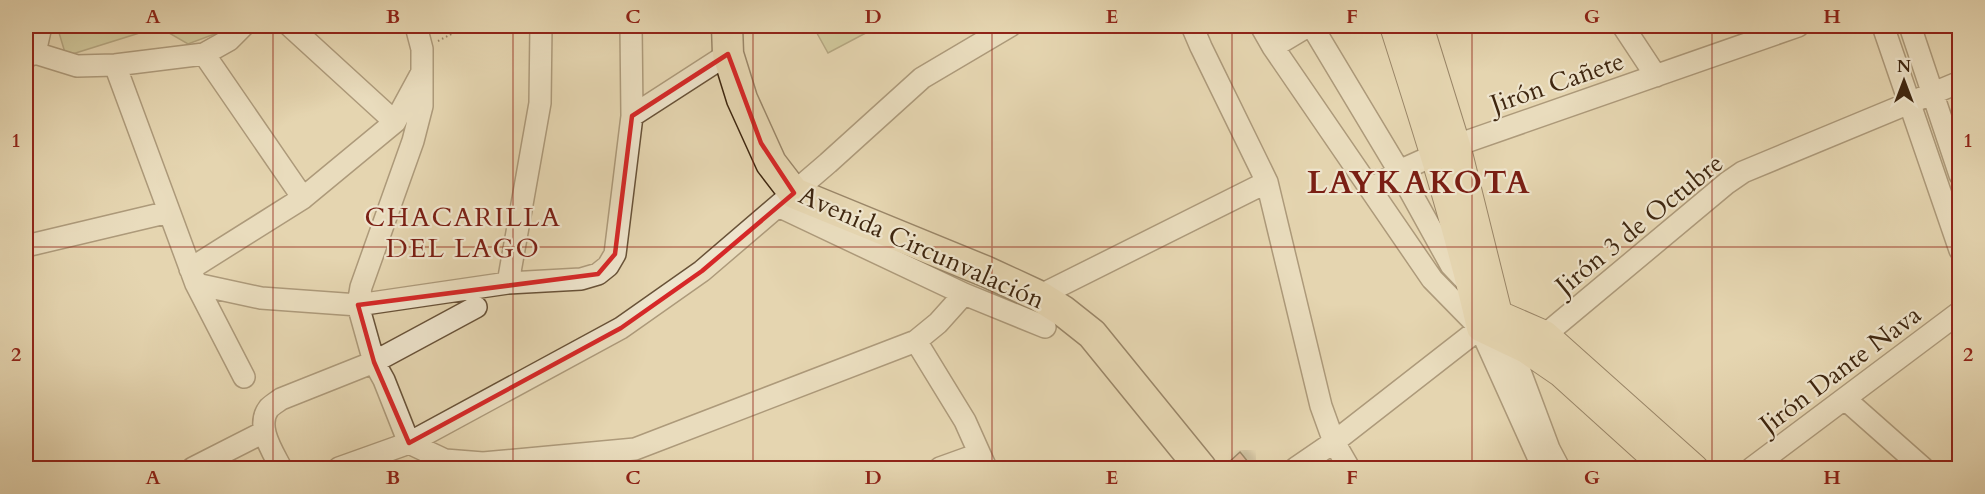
<svg xmlns="http://www.w3.org/2000/svg" width="1985" height="494" font-family="Cardo,serif">
  <defs>
    <filter id="shadow"><feDropShadow dx="5.5" dy="-5.5" stdDeviation="3" flood-color="#0004"/></filter>
  </defs>
  <rect width="100%" height="100%" fill="#e5d5b0"/>
  <filter id="stains"><feTurbulence type="fractalNoise" baseFrequency=".00333" numOctaves="4"/><feColorMatrix values="0 0 0 0 .2 0 0 0 0 .09 0 0 0 0 .02 0 0 0 .5 -.17"/></filter>
  <radialGradient id="worn" r=".72"><stop offset=".6" stop-color="#630" stop-opacity="0"/><stop offset="1" stop-color="#630" stop-opacity=".3"/></radialGradient>
  <path fill="#babc87" stroke="#7c724c" stroke-width="1.5" d="M57 26H147L149 30 66 56Z
    M157 26H228L220 32 188 44Z
    M813 26H879L828 53Z"/>
  <path fill="#d19a7e" stroke="#3f2710" stroke-width="1.5" filter="url(#shadow)" d="M1240 452 1253 468H1233L1228 463Z"/>
  <g fill="none" stroke-linecap="round" stroke-linejoin="round">
    <g stroke="#685238" stroke-width="24">
      <path id="minor" d="M290 26 395 122
        M416 26 422 49V106L413 141 361 287 358 305 374 362 384 380 409 443 445 460 483 463 635 449 916 341 938 323 964 294
        M1192 26 1201 47 1267 182 1321 406 1334 442 1349 468
        M1261 26 1273 47 1432 279 1480 328 1543 468
        M1312 26 1399 171 1451 265 1471 286
        M1623 26 1656 76
        M1883 26 1960 250
        M1910 26 1960 175
        M1273 47 1308 26
        M35 53 41 26
        M204 54 303 198
        M26 57 35 53 77 66 115 65 204 54 229 40 243 26
        M115 65 196 284 244 377
        M632 116 728 54
        M1372 189 1399 171 1457 145 1798 26
        M778 206 964 294 1045 327
        M26 246 169 212
        M190 269 303 198 395 122 421 74
        M508 283 540 103 541 26
        M196 284 261 298 358 305 508 283 581 279 598 274 608 266 615 254 632 116 631 26
        M1039 296 1267 182
        M916 341 965 421 986 468
        M1509 342 1549 449 1559 468
        M1534 344 1727 183 1743 172 1960 82
        M1845 399 1923 468
        M193 468 264 432
        M281 468C273 452 255 426 269 408 272 405 277 402 281 399L374 362 476 307
        M339 468 409 443 621 328 702 271 828 163 922 78 1010 26
        M940 468 979 454
        M1296 468 1334 442 1493 318
        M1752 468 1960 312"/>
    </g>
    <g stroke="#3f2710" stroke-width="28">
      <path id="major" d="M1393 26C1425 126 1457 226 1480 328L1526 350 1561 374 1665 468
        M1420 26 1457 145 1499 314 1509 342
        M1499 314 1545 334 1695 468"/>
    </g>
    <g stroke="#3f2710" stroke-width="33">
      <path id="highway" d="M727 26 728 54 742 99 771 163 794 193 987 272 1039 296 1063 311 1092 334 1201 468"/>
    </g>
    <path stroke="#3f2710" stroke-width="2" stroke-dasharray="1.5 3" stroke-linecap="butt" d="M158 28 160 26
      M438 41 467 26"/>
    <use href="#minor" stroke="#eee4cc" stroke-width="21"/>
    <use href="#major" stroke="#e5d5b0" stroke-width="26"/>
    <use href="#highway" stroke="#e5d5b0" stroke-width="30"/>
  </g>
  <path d="M0 0H1985V494H0ZM728 54 761 143 794 193 702 271 621 328 409 443 374 362 358 305 598 274 615 254 632 116Z" fill="#e5d5b0" fill-opacity=".55" fill-rule="evenodd"/>
  <path fill="none" stroke="#d62828" stroke-width="4.5" stroke-linejoin="round" d="M728 54 761 143 794 193 702 271 621 328 409 443 374 362 358 305 598 274 615 254 632 116Z"/>
  <path fill="none" stroke="#8f2418" stroke-width="1.5" stroke-opacity="0.55" d="M273 26V468M513 26V468M753 26V468M992 26V468M1232 26V468M1472 26V468M1712 26V468M26 247H1960"/>
  <g text-anchor="middle" stroke-width="4.5" stroke-linejoin="round" paint-order="stroke">
    <g font-size="26" fill="#3f2710" stroke="#eee4cc">
      <text transform="translate(1557 82) rotate(-19)" y="9">Jirón Cañete</text>
      <text transform="translate(1639 224) rotate(-39)" y="9">Jirón 3 de Octubre</text>
      <text transform="translate(922 247) rotate(24)" y="9">Avenida Circunvalación</text>
      <text transform="translate(1840 369) rotate(-37)" y="9">Jirón Dante Nava</text>
    </g>
    <g font-size="27" letter-spacing="1.5" fill="#7a1f14" stroke="#eee4cc">
      <text x="463" y="226">CHACARILLA<tspan x="463" dy="31">DEL LAGO</tspan></text>
    </g>
    <g font-size="32" font-weight="bold" letter-spacing="1.5" fill="#7a1f14" stroke="#eee4cc">
      <text x="1419" y="193">LAYKAKOTA</text>
    </g>
  </g>
  <rect width="1985" height="494" fill="none" stroke="#e5d5b0" stroke-width="66"/>
  <g transform="translate(1904 81)" stroke="#eee4cc" stroke-width="4.5" paint-order="stroke">
  <path d="M0-4.5L10 22L0 15L-10 22Z" fill="#3f2710"/>
  <text y="-9" font-size="16" font-weight="bold" text-anchor="middle" fill="#3f2710">N</text>
  </g>
  <rect x="33" y="33" width="1919" height="428" fill="none" stroke="#8f2418" stroke-width="2"/>
  <g font-size="20" text-anchor="middle" font-weight="bold" fill="#8f2418">
    <text x="153" y="23">A</text>
    <text x="393" y="23">B</text>
    <text x="633" y="23">C</text>
    <text x="873" y="23">D</text>
    <text x="1112" y="23">E</text>
    <text x="1352" y="23">F</text>
    <text x="1592" y="23">G</text>
    <text x="1832" y="23">H</text>
    <text x="16" y="147">1</text>
    <text x="1968" y="147">1</text>
    <text x="16" y="361">2</text>
    <text x="1968" y="361">2</text>
    <text x="153" y="484">A</text>
    <text x="393" y="484">B</text>
    <text x="633" y="484">C</text>
    <text x="873" y="484">D</text>
    <text x="1112" y="484">E</text>
    <text x="1352" y="484">F</text>
    <text x="1592" y="484">G</text>
    <text x="1832" y="484">H</text>
  </g>
  <rect width="100%" height="100%" filter="url(#stains)"/>
  <rect width="100%" height="100%" fill="url(#worn)"/>
</svg>
